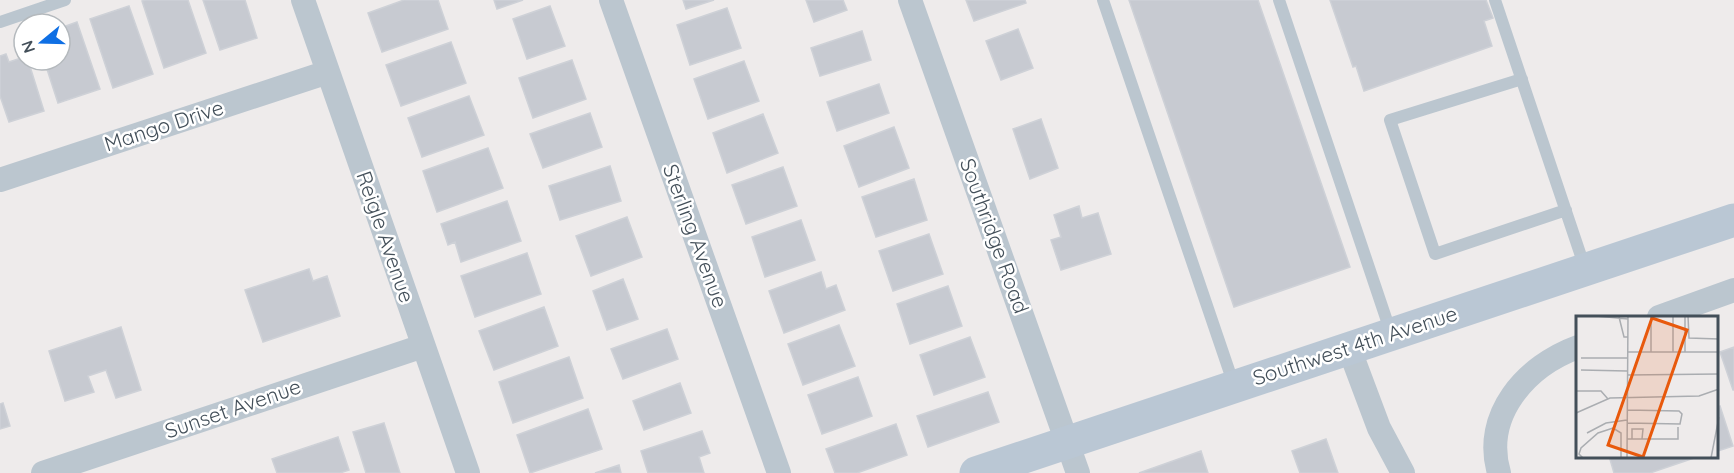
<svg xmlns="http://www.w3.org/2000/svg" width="1734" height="473" font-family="Quicksand,sans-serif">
  <rect width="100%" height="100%" fill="#eeebeb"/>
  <path fill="#c7cad1" stroke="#ced1d7" stroke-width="1.5" d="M146 0H188L206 53 164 68 142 1Z
    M203 0H245L257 38 220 50Z
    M404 0H438L448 29 382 52 368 13Z
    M494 0H523L497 9Z
    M683 0H714L686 9Z
    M806 0H843L847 10 814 22Z
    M966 0H1025L1026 3 974 21Z
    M1129 0H1258L1350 267 1234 307Z
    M1330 0H1486L1493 18 1484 21 1492 46 1364 91 1356 66 1353 67Z
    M129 6 153 74 113 88 90 19Z
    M550 6 565 46 527 59 513 19Z
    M727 8 741 48 690 65 677 25Z
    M77 22 100 89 58 103 44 60H60V28Z
    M1018 29 1033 68 1001 80 986 41Z
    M862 31 871 60 820 76 811 48Z
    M451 42 466 83 401 106 386 65Z
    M6 54 9 62 24 57V60H28L44 111 9 122 0 96V56Z
    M572 60 586 99 533 118 519 78Z
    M744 61 759 101 708 119 694 79Z
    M879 84 889 113 837 131 827 102Z
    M469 96 484 135 422 157 408 118Z
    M590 113 602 147 543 168 530 134Z
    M763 114 778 153 727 173 713 133Z
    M1041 119 1058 168 1030 179 1013 129Z
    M894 127 909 168 859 187 844 146Z
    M488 148 503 188 437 212 423 171Z
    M610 166 621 201 560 220 549 186Z
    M783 167 797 206 746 224 732 185Z
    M914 179 927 220 876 237 862 197Z
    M507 201 521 241 461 262 455 242 448 245 441 224Z
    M1079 206 1082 218 1098 213 1111 254 1061 270 1051 240 1061 237 1054 215Z
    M627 217 642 257 591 276 576 236Z
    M801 220 815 260 765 277 752 237Z
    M929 234 943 274 893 291 879 251Z
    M527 253 541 294 475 317 461 276Z
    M309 269 313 281 327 276 340 316 263 342 245 290Z
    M821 272 826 289 836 285 845 310 784 333 769 291Z
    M623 279 638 319 607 330 593 291Z
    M948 286 962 326 910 344 897 304Z
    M544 307 558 346 494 370 479 331Z
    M839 325 855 366 803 385 788 344Z
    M121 327 141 390 116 398 106 370 88 376 94 392 65 401 49 351Z
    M667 329 678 359 623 379 611 349Z
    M970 337 985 377 934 395 920 355Z
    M1734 347V390H1733L1720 352Z
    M569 357 583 398 513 423 499 382Z
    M858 377 872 416 822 434 808 395Z
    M680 383 691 413 644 430 633 401Z
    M988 392 999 422 928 447 917 416Z
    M3 403 10 426 0 429V404Z
    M1720 406 1733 446 1718 451V407Z
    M588 409 602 449 530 473 517 435Z
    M384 423 400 473H366L353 432Z
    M896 424 907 455 857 473H835L826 449Z
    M702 431 710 453 699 457 704 473H648L641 451Z
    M338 437 349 470 340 473H277L272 459Z
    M1326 439 1338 473H1300L1292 451Z
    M1201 451 1208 473H1139Z
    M1609 456H1700L1650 473H1614Z
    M619 465 621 473H595Z"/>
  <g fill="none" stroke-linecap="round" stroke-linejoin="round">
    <path stroke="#bbc6cf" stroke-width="12" d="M1103 0 1234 385
      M1279 0 1391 333
      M1495 0 1585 268
      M0 22 65 0
      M1522 79 1390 120 1435 254 1566 210"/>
    <path stroke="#bbc6cf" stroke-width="24" d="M303 0 468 473
      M611 0 779 473
      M910 0 1078 473
      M0 180 328 72
      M1659 317 1734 290
      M1349 348 1379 428 1403 473
      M43 473 423 346
      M1499 473C1482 415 1526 366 1578 347"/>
    <path stroke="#bac7d4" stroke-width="33" d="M976 473 1734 220"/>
  </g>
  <g text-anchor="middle" stroke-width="5" stroke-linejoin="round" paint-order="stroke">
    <g font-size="21" fill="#434f59" stroke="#fff">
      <text transform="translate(164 126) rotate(-18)" y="7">Mango Drive</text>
      <text transform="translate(695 236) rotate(70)" y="7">Sterling Avenue</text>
      <text transform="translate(994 236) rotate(70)" y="7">Southridge Road</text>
      <text transform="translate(385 237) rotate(71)" y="7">Reigle Avenue</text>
      <text transform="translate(1355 346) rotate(-18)" y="7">Southwest 4th Avenue</text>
      <text transform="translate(233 409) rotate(-19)" y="7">Sunset Avenue</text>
    </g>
  </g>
  <g transform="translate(1576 316)">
    <rect width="142" height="142" fill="#eeebeb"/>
    <path fill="none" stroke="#aaadb1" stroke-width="1.5" d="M20 0 52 3M109 0V36M112 0 113 22 143 23M43 1 48 21H52M52 36H143M75 36V0M97 36V0M5 42H51M5 54 51 55M51 59 143 58M0 75H25L32 83M0 97 34 82 123 80 143 73M51 107 104 108 106 98 103 95 51 94M11 117 30 107 51 104M51 123H102V111M56 123V113H67L66 123M7 142 3 138 5 132 22 117 37 112 45 117V142M51 142 52 0M135 142 143 101"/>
    <path fill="#e8590c" fill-opacity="0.15" stroke="#e8590c" stroke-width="3" d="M76 2 111 14 67 141 32 129Z"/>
    <rect width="142" height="142" fill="none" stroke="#434f59" stroke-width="3"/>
  </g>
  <g transform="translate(42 42) rotate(251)"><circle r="28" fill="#ffffff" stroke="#b4b9bd" stroke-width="1.5"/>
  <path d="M0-4.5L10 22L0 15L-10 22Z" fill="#0f6fe4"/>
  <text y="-9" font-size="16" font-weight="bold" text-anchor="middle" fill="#434f59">N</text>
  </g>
</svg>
